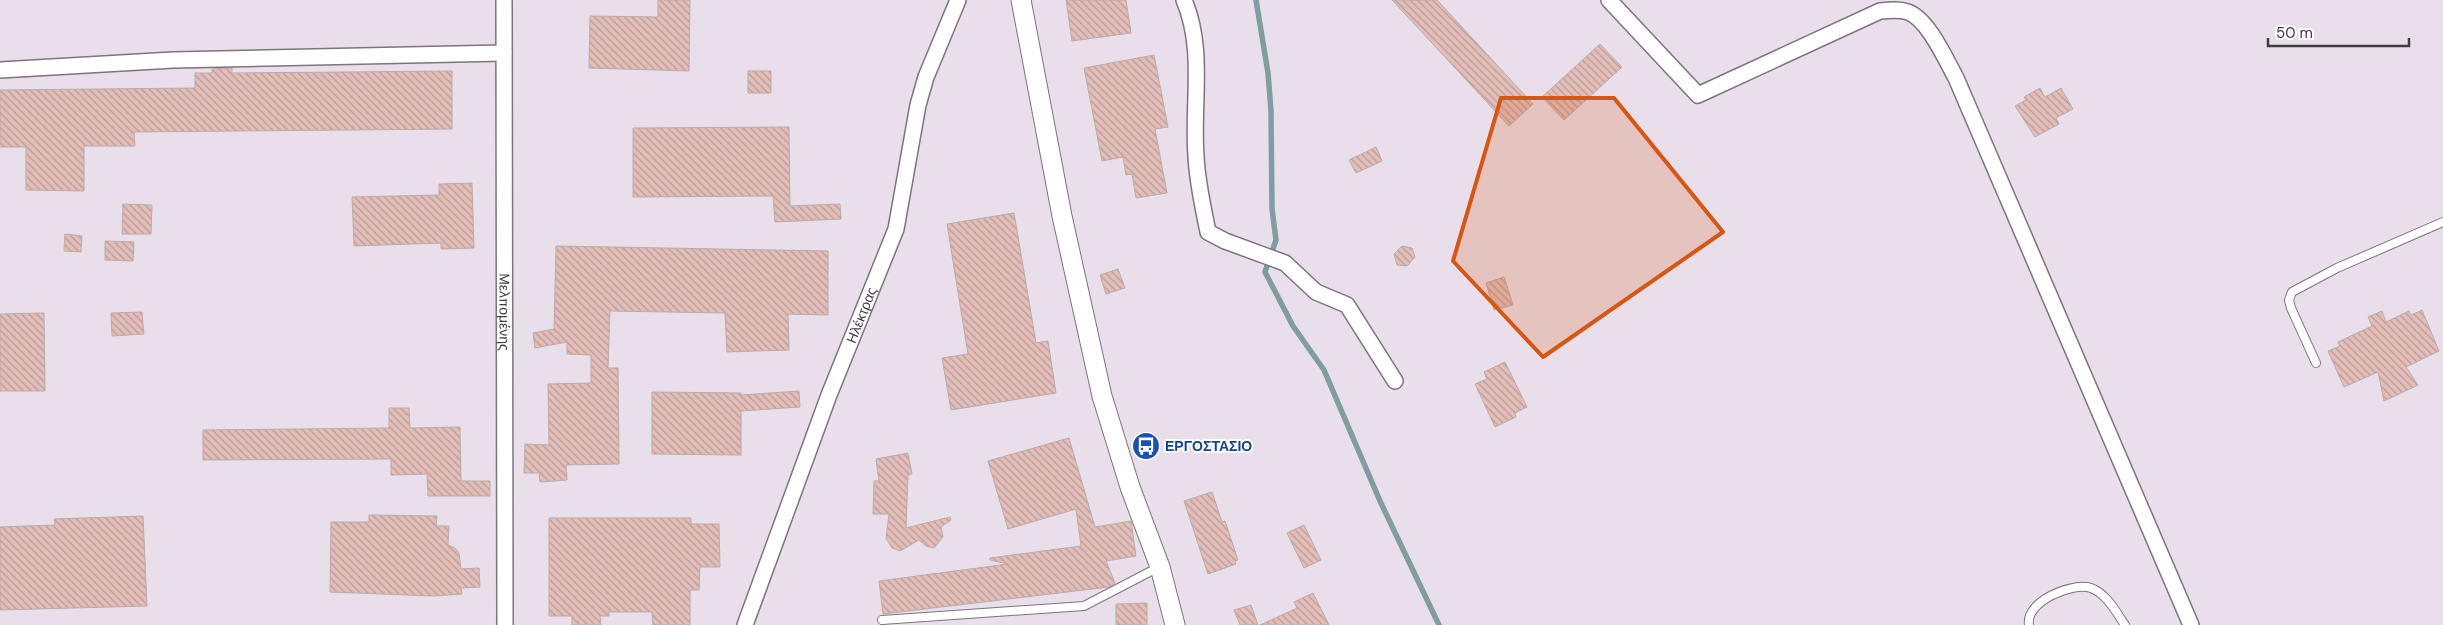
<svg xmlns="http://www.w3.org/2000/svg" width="2443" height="625" font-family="'DM Sans',sans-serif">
  <defs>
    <pattern id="building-back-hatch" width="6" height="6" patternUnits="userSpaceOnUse" patternTransform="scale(1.25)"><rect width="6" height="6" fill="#e3bdb8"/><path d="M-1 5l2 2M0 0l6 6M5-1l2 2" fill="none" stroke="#b99b97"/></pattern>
  </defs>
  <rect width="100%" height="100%" fill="#e9dfea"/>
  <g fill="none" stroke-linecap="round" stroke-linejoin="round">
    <path stroke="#809da1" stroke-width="5.5" d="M1256 0 1268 73 1271 111 1272 209 1276 240 1265 272 1293 326 1324 370 1380 501 1439 625"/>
  </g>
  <path fill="url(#building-back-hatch)" stroke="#bbaba9" d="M658 0H690L689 71 589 68 590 16 658 17Z
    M1066 0H1126L1131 33 1072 41Z
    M1392 0H1437L1533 104 1509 126Z
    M1600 44 1622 67 1564 120 1542 97Z
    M1154 55 1168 127 1155 129 1167 193 1136 198 1132 174 1126 175 1123 157 1102 161 1084 68Z
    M232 68V73L452 71V129L134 132 135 146H84V191L26 190V147H0V90L195 88V73H212V69Z
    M748 71H771V93H748Z
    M2040 88 2045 97 2061 88 2073 109 2056 118 2059 124 2035 137 2015 106 2026 100 2024 97Z
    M789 127 790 206 840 204 841 219 775 222 773 196 633 197V128Z
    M1376 147 1382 161 1356 173 1349 160Z
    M472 183 474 248 441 249V243L354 246 352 197 439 195V184Z
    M123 204 152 205 151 234H122Z
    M1014 213 1036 343 1048 341 1056 393 951 410 942 358 968 354 947 224Z
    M65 234 82 236 81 252 64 251Z
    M105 241 134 242 133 261 105 260Z
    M556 246 828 251V315L788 314 789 350 727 352 725 313 610 311 608 368H618L619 464 566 465 567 480 540 482 539 473H524L525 444 549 445 548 384 591 383V355L567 354V342L535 348 533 333 554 329Z
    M1402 246 1412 248 1415 257 1407 266 1397 265 1394 254Z
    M1118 269 1125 288 1106 294 1100 275Z
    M1504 277 1513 305 1494 310 1486 283Z
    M2422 310 2439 351 2406 367 2418 385 2384 401 2378 372 2344 387 2328 351 2340 346 2338 342 2372 326 2368 317 2382 311 2386 322 2409 311 2411 315Z
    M142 312 144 334 112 336 111 313Z
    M44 313 45 391H0V314Z
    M1505 362 1527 407 1515 413 1516 417 1495 427 1475 384 1487 379 1484 372Z
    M799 391 800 407 741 411V455L652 454V392L741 393V395Z
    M389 408H409L410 428 460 427 461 481H490V496H428L427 474 391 475V459L203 460V430L389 428Z
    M1069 438 1095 527 1131 521 1136 556 1106 561 1115 583 1109 587 883 614 879 581 1008 564 990 560V558L1081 546 1076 509 1008 529 988 461Z
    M908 453 912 474 908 475 906 528 950 517 951 520 941 527 943 537 934 548 926 546 919 540 900 551 892 548 886 538 889 514H873L874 481H879L876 459Z
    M1212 492 1222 522 1225 521 1238 560 1235 561 1236 564 1208 574 1184 501Z
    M369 515 437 516 436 526H449L448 545 455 548 459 553 461 569 479 568 480 587 461 588 462 594 434 596 330 592 331 522H369Z
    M143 516 147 606 0 610V527L55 525 54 519Z
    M549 518H691V524H719L720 567H700L699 590H690V625H653L652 612H609V616H600L601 625H572V616H549Z
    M1304 525 1321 560 1304 568 1287 533Z
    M1313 593 1329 625H1260L1297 608 1294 602Z
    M1147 603V625H1116V604Z
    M1251 605 1258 625H1240L1234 610Z"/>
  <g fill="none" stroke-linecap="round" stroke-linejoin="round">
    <g stroke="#7d747e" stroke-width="10">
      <path id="service" d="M2316 363 2291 308 2289 300 2292 292 2337 268 2443 222
        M882 620 1084 606 1159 567
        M2029 625C2025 601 2073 582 2091 588 2107 594 2116 612 2125 625"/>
    </g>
    <g stroke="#7d747e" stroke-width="18">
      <g id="minor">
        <path id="s1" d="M504 0 505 625"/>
        <path d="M1184 0C1205 49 1192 104 1196 156 1197 181 1203 207 1208 232L1225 241 1285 263 1316 292 1347 305 1395 381"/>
        <path d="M1609 0 1698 95 1880 11C1890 10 1899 9 1908 12 1928 19 1946 60 1956 78L2191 625"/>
        <path d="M0 70 173 60 504 53"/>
        <path id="s2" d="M745 625 829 395 896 229 918 105 926 77 958 0"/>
      </g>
    </g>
    <g stroke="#7d747e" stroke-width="21">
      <path id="tertiary" d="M1021 0 1062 216 1102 396 1130 487 1160 567 1175 625"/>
    </g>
    <use href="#service" stroke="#fff" stroke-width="8"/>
    <use href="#minor" stroke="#fff" stroke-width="15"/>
    <use href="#tertiary" stroke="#fff" stroke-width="19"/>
  </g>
  <path fill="#d75611" fill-opacity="0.2" stroke="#d75611" stroke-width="4" stroke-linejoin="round" d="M1501 98H1614L1723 232 1543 357 1453 261Z"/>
  <defs>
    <g id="bus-disc" transform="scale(1.4375)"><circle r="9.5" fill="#1a4fb4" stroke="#fff"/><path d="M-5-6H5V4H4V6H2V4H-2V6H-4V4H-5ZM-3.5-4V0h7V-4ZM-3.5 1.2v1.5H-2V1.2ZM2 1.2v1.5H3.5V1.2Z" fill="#fff"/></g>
  </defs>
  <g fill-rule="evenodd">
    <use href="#bus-disc" x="1146" y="446"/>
  </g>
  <g text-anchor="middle" stroke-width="4" stroke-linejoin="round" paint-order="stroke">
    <g font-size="14" fill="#3f3c40" stroke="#fff">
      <text dy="5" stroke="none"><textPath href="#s1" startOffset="312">Μελπομένης</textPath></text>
      <text dy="5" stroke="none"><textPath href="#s2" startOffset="331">Ηλέκτρας</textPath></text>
    </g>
    <g font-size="14" font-weight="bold" fill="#164399" stroke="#fff" text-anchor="start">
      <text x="1165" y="451">ΕΡΓΟΣΤΑΣΙΟ</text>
    </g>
  </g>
  <path d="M2268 38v8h141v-8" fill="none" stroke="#3f3c40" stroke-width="2.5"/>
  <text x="2276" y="38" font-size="15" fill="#3f3c40" stroke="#ffffff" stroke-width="4" paint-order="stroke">50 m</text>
</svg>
